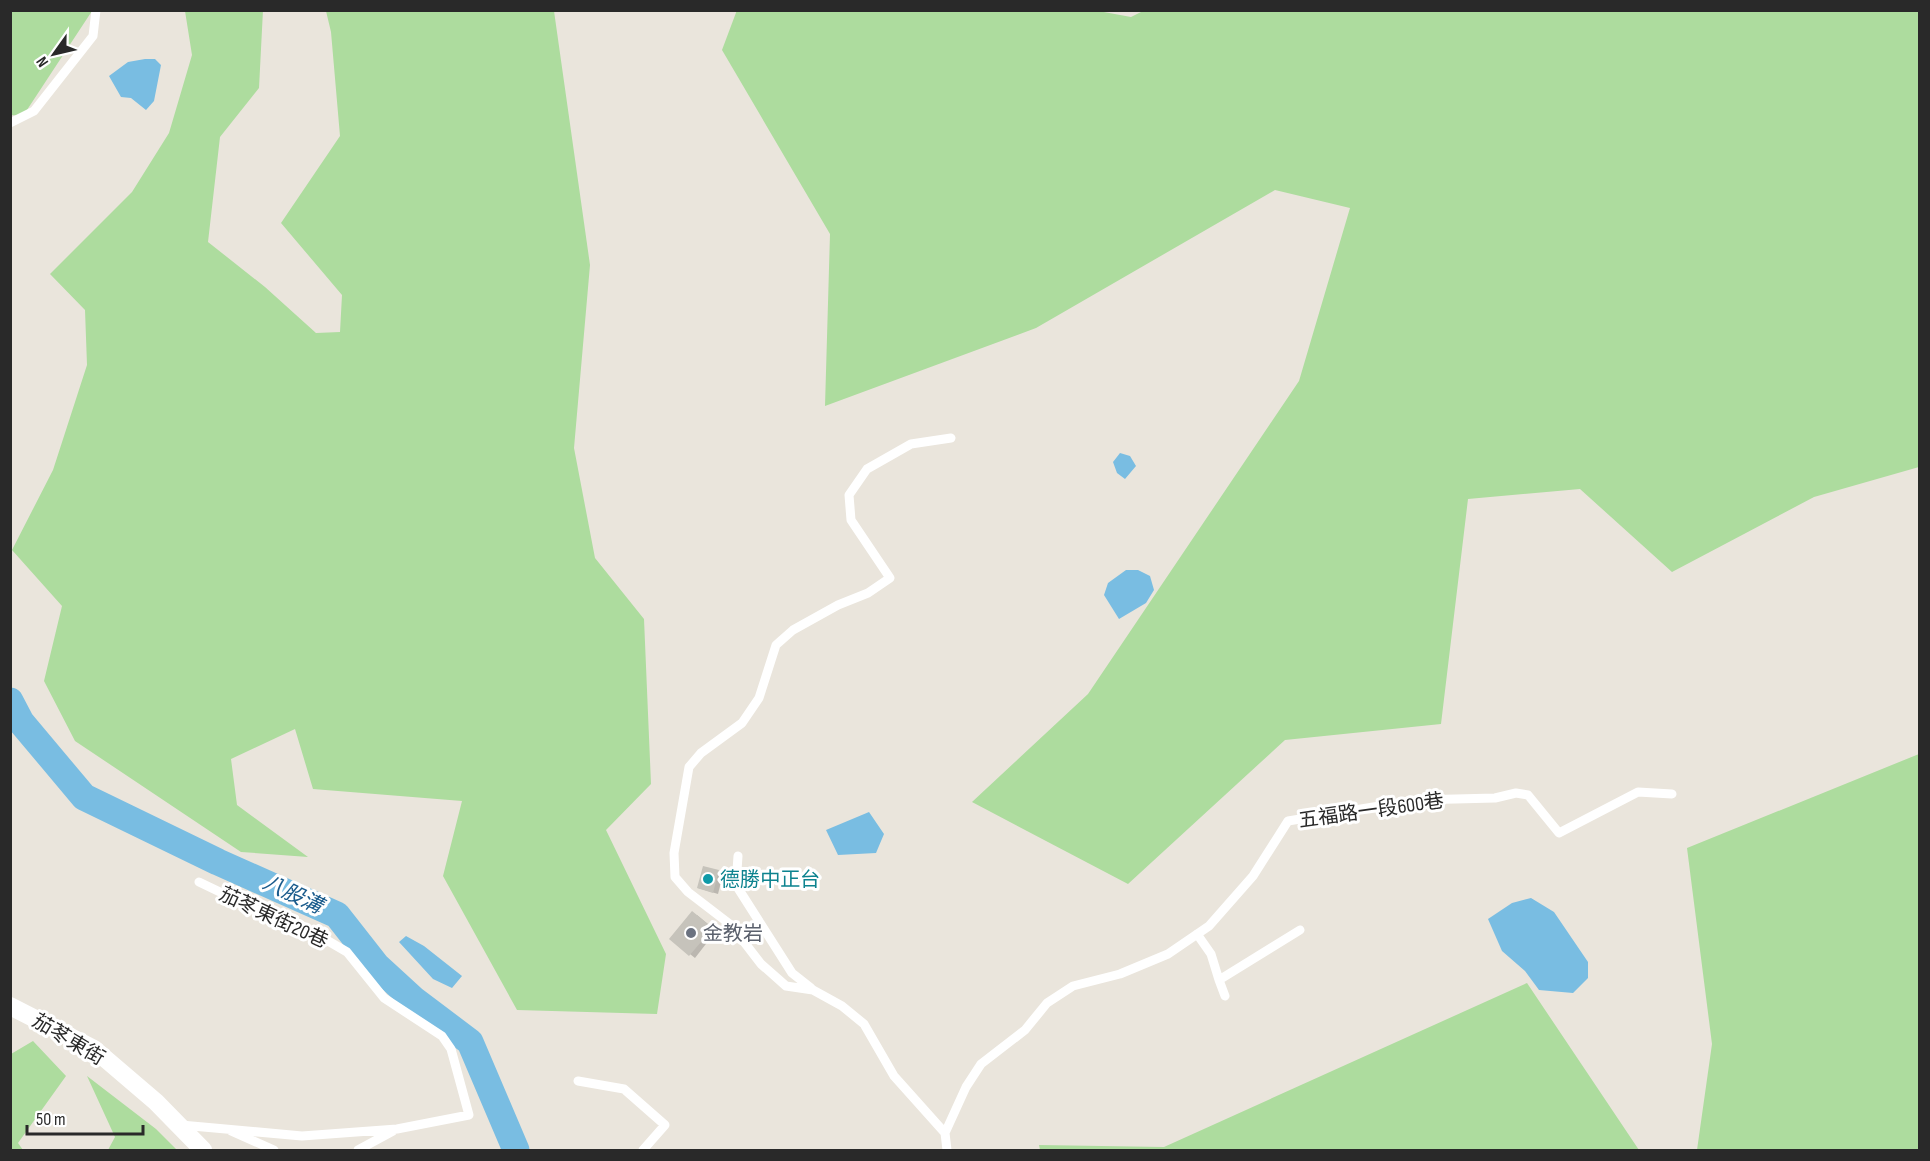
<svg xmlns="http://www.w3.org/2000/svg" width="1930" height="1161" font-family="'Sofia Sans Condensed','Noto Sans TC',sans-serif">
  <rect width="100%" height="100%" fill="#eae5dc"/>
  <path fill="#addc9e" d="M263 10 259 88 220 137 208 242 265 287 316 333 340 332 342 295 281 223 340 136 331 32 326 11H554L590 265 574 448 595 558 644 619 651 784 606 830 666 954 657 1014 517 1010 443 876 462 801 313 789 295 729 231 759 237 805 308 857 241 852 75 741 44 681 62 606 12 550 53 470 87 365 85 310 50 274 132 192 169 133 192 55 185 11Z
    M737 10H1093L1131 17 1145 10 1919 11V467L1814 497 1672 572 1580 489 1468 499 1441 724 1285 740 1128 884 972 802 1088 694 1299 381 1350 208 1275 190 1036 328 825 406 830 234 722 50Z
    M10 11H92L23 116 11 115Z
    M1919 754V1150H1697L1712 1044 1687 848Z
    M1527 983 1639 1150H1040L1039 1145 1164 1147Z
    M33 1041 66 1076 18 1143 23 1150H11V1054Z
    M87 1076 156 1129 177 1150H108L115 1137Z"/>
  <path fill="#79bde2" d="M145 59H155L161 65 154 101 146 110 131 98 121 97 109 76 128 62Z
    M1120 453 1130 456 1136 466 1125 479 1117 473 1113 462Z
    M1126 570H1138L1150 576 1154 590 1146 603 1119 619 1104 595 1108 583Z
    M869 812 884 834 876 853 838 855 826 830Z
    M1531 898 1554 912 1588 962V978L1573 993 1539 990 1525 971 1502 951 1488 919 1512 903Z
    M406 936 424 946 462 976 452 988 433 979 399 942Z"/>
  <path fill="#0003" d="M704 868 723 874 718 894 698 888Z
    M697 915 716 931 695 958 671 939Z"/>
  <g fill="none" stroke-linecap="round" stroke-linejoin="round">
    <path stroke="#79bde2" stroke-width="27" d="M10 701 21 722 84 797 218 862 337 915 377 966 413 999 470 1042 516 1150"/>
  </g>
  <path fill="#c6c3bb" d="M703 866 719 870 713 893 697 888Z
    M692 911 713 928 689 956 669 939Z"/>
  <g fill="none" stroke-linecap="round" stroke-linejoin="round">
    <path stroke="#fff" stroke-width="9" d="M10 123 34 111 93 36 96 10
      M738 856 736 885 792 973 811 988
      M1197 934 1211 954 1219 980 1300 930
      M1219 980 1225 996
      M578 1081 624 1089 665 1125 643 1150
      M181 1125 302 1136 397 1129 469 1115 451 1049 442 1036 384 998 347 952 299 924 274 918 199 882
      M231 1131 274 1150
      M945 1133 894 1076 864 1024 842 1006 813 990 786 986 761 964 731 925 688 892 675 877 674 853 689 767 701 753 742 723 759 698 776 645 793 630 838 605 868 593 890 578 851 520 849 495 867 469 911 444 951 438
      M358 1150 393 1131
      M947 1150 945 1133 966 1087 981 1064 1025 1030 1047 1003 1073 986 1120 974 1168 954 1209 926 1253 876 1288 821 1416 800 1495 798 1516 793 1528 795 1559 833 1638 792 1672 794"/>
    <path stroke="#fff" stroke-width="18" d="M10 1006 94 1049 156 1102 203 1150"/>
  </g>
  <circle fill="#0f9aa8" stroke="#fff" stroke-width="2" cx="708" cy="879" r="6"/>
  <circle fill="#6b7280" stroke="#fff" stroke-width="2" cx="691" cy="933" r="6"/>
  <g text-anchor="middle" stroke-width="6" stroke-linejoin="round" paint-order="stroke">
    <g font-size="20" fill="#292929" stroke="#fff">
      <text transform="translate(1371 810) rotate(-8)" y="7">五福路一段600巷</text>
      <text transform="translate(274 917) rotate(25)" y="7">茄苳東街20巷</text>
      <text transform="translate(69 1039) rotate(31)" y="7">茄苳東街</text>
    </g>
    <g font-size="20" fill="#0d838f" stroke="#fff" text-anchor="start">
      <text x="720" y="886">德勝中正台</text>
    </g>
    <g font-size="20" fill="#5b616d" stroke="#fff" text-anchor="start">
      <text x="703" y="940">金教岩</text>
    </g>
    <g font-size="21" font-style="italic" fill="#1a5b8c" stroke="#fff">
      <text transform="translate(293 894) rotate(25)" y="7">八股溝</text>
    </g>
  </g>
  <rect width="1930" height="1161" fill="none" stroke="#292929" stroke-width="24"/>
  <g transform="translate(54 54) rotate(236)" stroke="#ffffff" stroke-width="4.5" paint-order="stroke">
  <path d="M0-4.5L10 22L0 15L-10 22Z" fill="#292929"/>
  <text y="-9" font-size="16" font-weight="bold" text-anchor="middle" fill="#292929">N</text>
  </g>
  <path d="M27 1125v9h116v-9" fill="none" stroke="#292929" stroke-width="3"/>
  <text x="36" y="1125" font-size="18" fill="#292929" stroke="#ffffff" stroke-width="4.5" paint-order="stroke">50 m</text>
</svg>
